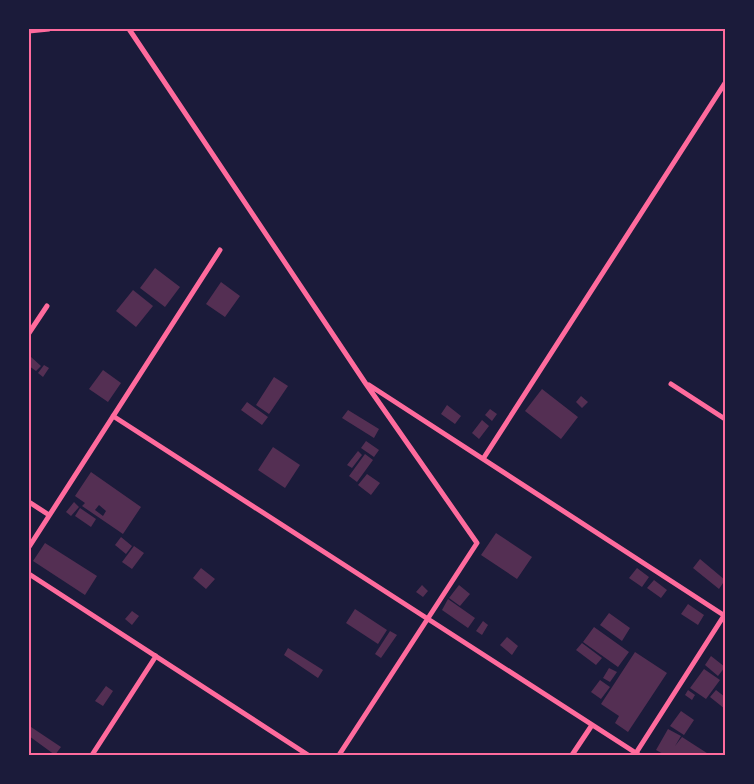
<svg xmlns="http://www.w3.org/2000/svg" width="754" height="784" font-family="'Fira Sans',sans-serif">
  <rect width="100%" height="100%" fill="#1b1b3a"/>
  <path fill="#542f53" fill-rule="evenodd" d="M155 268 180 287 165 307 140 288Z
    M221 282 240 296 225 317 206 304Z
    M133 290 153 306 136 327 116 311Z
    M31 357 41 366 36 371 29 366V359Z
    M44 365 49 368 43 377 38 373Z
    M103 370 121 383 108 402 89 389Z
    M274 377 288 386 269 414 256 405Z
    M542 389 578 417 561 439 525 411Z
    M581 396 588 402 582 408 576 402Z
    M247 402 268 417 262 425 241 410Z
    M447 405 461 416 455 424 441 414Z
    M490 409 497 414 492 421 485 415Z
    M348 410 379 429 374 438 342 418Z
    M482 420 489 426 479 439 472 433Z
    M366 441 379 450 374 457 361 448Z
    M273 447 300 465 285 488 258 470Z
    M358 451 362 455 352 468 347 465Z
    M365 454 373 460 357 482 349 476Z
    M91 472 141 507 123 534 82 506 85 503 75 496ZM99 505 106 511 103 516 95 510Z
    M367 474 380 483 371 495 358 485Z
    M74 502 79 507 71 516 66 512Z
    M80 508 96 519 91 527 75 516Z
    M496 533 532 557 517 579 481 555Z
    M121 537 132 546 126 554 115 545Z
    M45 543 97 576 85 595 33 561Z
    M134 546 144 553 132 569 122 562Z
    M700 559 725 580 719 589 693 568Z
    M201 568 215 579 206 589 193 578Z
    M637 568 649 577 642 587 629 578Z
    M654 580 667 590 661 598 647 588Z
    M422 585 428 591 423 597 416 592Z
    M459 585 470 594 460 606 449 598Z
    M448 599 475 618 468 628 442 610Z
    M688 604 704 615 698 625 681 614Z
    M355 609 387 630 378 644 346 623Z
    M132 611 139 616 132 625 125 619Z
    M609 613 630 628 622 641 600 625Z
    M483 621 488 625 482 635 476 631Z
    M594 627 629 652 618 667 583 642Z
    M390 631 397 635 381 658 375 654Z
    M507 637 518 646 512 655 500 645Z
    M582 643 602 658 596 665 576 650Z
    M288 648 323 670 318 678 284 655Z
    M635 652 667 673 628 732 615 723 619 716 601 704Z
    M711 656 725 667 718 676 705 665Z
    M609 668 617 672 610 682 603 678Z
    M704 669 720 680 706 699 690 688Z
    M600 680 610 687 601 699 591 692Z
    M106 686 113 691 103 706 95 701Z
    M688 690 695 695 692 700 685 695Z
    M716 690 725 697V709L710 697Z
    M681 711 694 720 684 735 670 726Z
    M31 727 61 747 55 755 29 736V731Z
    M668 729 681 736 675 746 682 737 710 755H665L656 750Z"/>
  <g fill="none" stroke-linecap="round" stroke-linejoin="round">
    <path stroke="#ff6b9d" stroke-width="5" d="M129 29 366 384 477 543 339 755
      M29 31 49 29
      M29 333 47 306
      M671 384 725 419
      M369 385 725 616
      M113 416 639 755
      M483 459 725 83
      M29 502 49 515
      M29 547 220 250
      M29 574 308 755
      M636 753 725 614
      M92 755 156 656
      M572 755 592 725"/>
  </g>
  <rect width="754" height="784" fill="none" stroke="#1b1b3a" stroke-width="60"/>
  <rect x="30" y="30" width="694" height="724" fill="none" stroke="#ff6b9d" stroke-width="2"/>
</svg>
